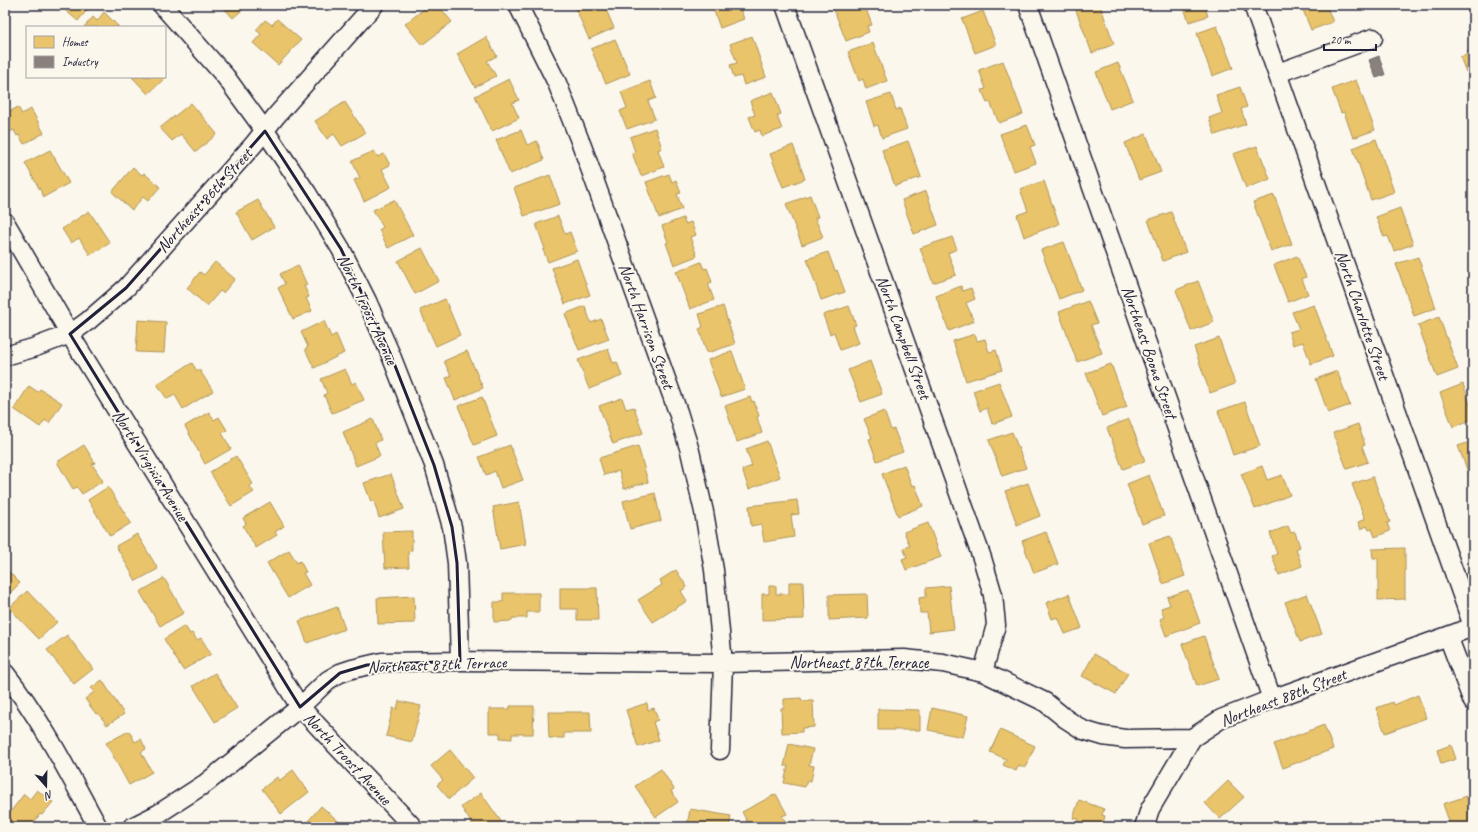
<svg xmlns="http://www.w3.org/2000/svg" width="1478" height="832" font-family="Caveat,sans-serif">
  <rect width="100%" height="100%" fill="#fbf7ec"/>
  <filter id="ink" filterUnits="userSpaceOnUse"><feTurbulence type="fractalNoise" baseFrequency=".025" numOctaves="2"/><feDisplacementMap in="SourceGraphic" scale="8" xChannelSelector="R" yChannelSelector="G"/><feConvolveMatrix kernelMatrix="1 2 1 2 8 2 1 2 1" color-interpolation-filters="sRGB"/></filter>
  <g filter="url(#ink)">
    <path fill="#e9c46a" stroke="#ad935c" d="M59 5H91L78 21Z
      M221 5H248L233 18Z
      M429 5H438L452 22 422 45 405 24Z
      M574 5H604L614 28 589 39Z
      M712 5H739L744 19 720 28Z
      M832 5H859L861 10 866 9 872 25 867 26 869 32 846 41Z
      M1074 5H1100L1114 44 1092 53Z
      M1183 5H1204L1208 16 1189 22Z
      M1301 5H1326L1333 22 1311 30Z
      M983 11 996 45 975 53 962 19Z
      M104 12 119 27H84L93 17 97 21Z
      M277 19 301 40 278 65 253 43 261 34 256 30 265 20 272 25Z
      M1217 26 1233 68 1212 76 1197 33Z
      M752 36 766 77 744 85 741 76 734 78 730 65 737 63 730 44Z
      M486 37 497 56 487 61 496 76 475 87 457 54Z
      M615 39 630 74 606 84 591 49Z
      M873 43 887 81 866 89 863 79 859 81 848 52Z
      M1473 49V70L1466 72 1460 57 1469 54 1467 51Z
      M1003 61 1023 114 999 123 990 102 987 103 982 90 986 89 979 70Z
      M1118 63 1133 100 1110 109 1096 72Z
      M5 75 11 81 5 86Z
      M165 76 166 77 148 94 132 77Z
      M509 79 519 100 512 103 519 118 492 131 475 96Z
      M1356 80 1375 130 1353 138 1344 112 1341 113 1332 89Z
      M650 81 656 98 648 101 655 119 627 129 620 111 627 108 621 92Z
      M1240 87 1247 107 1241 109 1246 124 1215 135 1209 118 1222 113 1216 95Z
      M773 92 781 114 777 116 782 129 762 136 760 130 755 132 749 117 755 115 750 101Z
      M891 94 896 110 900 108 907 129 882 138 878 125 874 126 866 102Z
      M345 102 365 133 342 146 334 134 327 139 315 121Z
      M191 103 217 134 196 152 181 134 172 141 160 128Z
      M18 107 22 114 31 109 44 133 24 144 19 135 17 136 14 130 8 133 5 128V114Z
      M1027 125 1035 145 1030 147 1036 163 1014 171 1000 134Z
      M655 128 662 148 658 150 664 167 641 176 632 153 635 152 630 137Z
      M521 130 527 145 537 141 544 160 510 174 496 140Z
      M1146 134 1161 172 1139 180 1125 143Z
      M1376 139 1394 192 1371 200 1353 148Z
      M908 141 921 177 895 186 882 150Z
      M793 145 805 179 783 187 770 154Z
      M1257 146 1270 179 1246 188 1233 154Z
      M50 150 69 183 44 197 25 163Z
      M374 151 378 157 384 154 390 165 382 169 391 187 364 201 354 180 360 178 352 161Z
      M133 167 142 175 144 173 160 187 148 201 143 197 132 210 112 192Z
      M669 174 672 182 676 180 681 193 677 194 682 209 659 218 646 182Z
      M550 175 560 204 524 216 514 188Z
      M1044 181 1059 224 1024 237 1017 215 1028 211 1020 189Z
      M926 191 938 225 914 234 902 200Z
      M810 195 818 217 815 218 823 237 802 245 786 204Z
      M1274 195 1292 244 1271 251 1253 202Z
      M258 200 274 227 252 240 236 212Z
      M394 200 413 235 388 248 379 230 383 227 373 210Z
      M1400 208 1413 244 1394 251 1388 236 1384 237 1376 217Z
      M89 211 110 243 90 255 79 238 71 243 62 229Z
      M1171 212 1186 252 1163 261 1148 220Z
      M558 216 565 234 570 232 577 251 548 262 543 250 545 249 536 224Z
      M683 218 685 224 691 222 696 235 690 237 697 256 674 265 666 243 668 242 662 226Z
      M952 237 957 249 948 253 956 275 933 283 920 248Z
      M1064 242 1082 290 1059 299 1041 250Z
      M422 248 439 281 415 294 398 261Z
      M828 252 835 271 837 270 845 292 821 300 807 259Z
      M1297 256 1306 277 1302 279 1308 294 1288 302 1274 265Z
      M1418 257 1436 308 1414 316 1396 264Z
      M577 259 590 295 565 304 552 268Z
      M215 262 235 279 223 293 220 291 207 306 187 288 200 272 204 275Z
      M701 262 704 269 707 268 712 282 708 284 714 300 690 309 676 272Z
      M298 265 307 285 304 286 309 297 306 298 312 311 293 319 278 288 285 284 280 274Z
      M1198 281 1214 322 1191 331 1176 290Z
      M961 286 962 291 971 288 975 299 966 303 974 321 949 331 936 296Z
      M445 299 460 335 436 346 420 310Z
      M1088 301 1097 323 1091 325 1102 353 1077 362 1059 312Z
      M1314 305 1333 356 1311 364 1303 342 1293 345 1289 332 1299 329 1292 312Z
      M585 306 591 323 601 319 609 339 579 350 565 314Z
      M723 306 735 344 707 353 699 329 703 327 699 314Z
      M849 306 856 325 853 326 859 343 840 350 834 332 830 334 823 315Z
      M1439 317 1458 369 1437 377 1418 325Z
      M138 320 166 322 164 353 136 352Z
      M324 321 331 337 336 334 344 353 314 368 305 349 308 347 301 332Z
      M975 334 977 341 985 339 989 352 996 350 1002 370 966 381 953 341Z
      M1219 338 1235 384 1210 393 1194 347Z
      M608 349 613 363 617 362 622 376 589 389 578 360Z
      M467 351 483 388 455 400 446 378 451 376 444 361Z
      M732 351 745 389 721 397 708 360Z
      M870 361 882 394 861 402 848 370Z
      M192 363 197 371 199 369 213 391 183 409 175 395 167 399 157 384Z
      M1111 364 1127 407 1102 416 1086 373Z
      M345 369 352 384 356 382 364 400 332 413 324 395 327 393 321 379Z
      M1337 371 1350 405 1328 413 1316 379Z
      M999 382 1012 417 992 424 987 408 980 411 973 391Z
      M1463 384 1471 407 1473 406V419L1453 427 1440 393Z
      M29 386 38 392 40 389 62 403 49 423 45 420 40 427 14 409Z
      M482 397 497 436 474 445 458 406Z
      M750 397 752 402 754 401 759 416 757 417 762 433 737 442 725 406Z
      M622 398 626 409 634 407 643 433 613 444 599 406Z
      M1245 402 1260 446 1233 455 1218 411Z
      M884 411 891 430 894 429 903 452 877 461 869 439 872 438 864 419Z
      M209 412 214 420 219 417 227 430 222 433 231 449 205 464 185 426Z
      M373 419 381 440 375 443 380 456 356 466 343 432Z
      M1129 419 1145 461 1123 469 1107 428Z
      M1358 424 1365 445 1362 446 1368 462 1347 469 1333 433Z
      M1012 432 1026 468 1002 476 989 440Z
      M767 441 780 477 749 489 742 470 752 466 746 449Z
      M1473 441V485L1458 446Z
      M84 445 95 463 92 464 103 481 82 494 77 487 73 489 57 462Z
      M510 445 523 480 501 488 495 471 486 475 479 457Z
      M638 446 648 482 624 489 619 471 604 475 599 458Z
      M236 456 253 484 249 486 254 492 231 506 210 472Z
      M904 465 912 486 915 485 923 506 898 516 882 474Z
      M1262 466 1267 480 1282 475 1290 495 1255 509 1241 474Z
      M391 474 404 509 379 518 374 501 371 502 364 483Z
      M1149 475 1164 516 1142 524 1127 484Z
      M1373 477 1390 522 1387 523 1390 531 1375 537 1372 529 1369 530 1367 526 1361 529 1358 522 1365 519 1352 484Z
      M1028 483 1040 516 1017 525 1005 491Z
      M108 487 131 523 110 536 88 500Z
      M655 493 661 521 630 529 623 501Z
      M797 500 799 514 791 515 794 537 764 542 761 524 751 526 749 506Z
      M270 502 284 526 275 532 277 535 256 548 243 526 246 524 243 518Z
      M519 502 526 544 500 549 493 507Z
      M928 523 941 557 906 570 902 559 907 557 903 548 910 546 904 532Z
      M1288 526 1291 533 1295 532 1300 547 1296 549 1302 566 1279 575 1272 556 1277 554 1270 533Z
      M412 531V550L408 551 409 567 385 568 383 532Z
      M1046 532 1058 564 1034 573 1022 541Z
      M137 534 158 569 136 581 116 546Z
      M1170 536 1185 576 1163 584 1149 543Z
      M1405 548V599L1378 600V558H1373L1372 549Z
      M289 550 297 563 300 561 306 572 303 573 310 585 288 598 267 563Z
      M5 568 20 583 5 598Z
      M676 570 687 587 681 591 687 601 653 622 638 600 662 585 660 580Z
      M164 578 184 613 160 626 140 592Z
      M789 582H803L804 619 762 620V594H769V586H776V594H789Z
      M949 586 954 629 929 632 927 613H920L919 598 926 597V588Z
      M560 588H597L598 620H577V609H560Z
      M1188 590 1200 623 1166 636 1160 619 1164 617 1161 608 1170 605 1167 597Z
      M27 591 57 622 39 639 9 608Z
      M503 593H539V612H527V618H512V621L494 622V602H503Z
      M867 594 868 618 829 620V595Z
      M1069 594 1082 628 1065 634 1058 617 1052 619 1046 603Z
      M1307 594 1322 634 1300 642 1285 602Z
      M414 596 415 623 378 624 377 598Z
      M337 607 345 629 307 643 299 621Z
      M185 626 190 634 192 633 197 640 201 638 211 654 183 670 164 639Z
      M67 635 93 669 74 684 47 650Z
      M1204 636 1219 679 1197 686 1182 644Z
      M1094 654 1128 673 1116 694 1082 676Z
      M215 673 237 708 215 722 193 686Z
      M102 680 124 714 107 725 98 713 96 714 85 699 94 692 91 688Z
      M1418 695 1426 718 1385 733 1376 708 1393 702 1394 705Z
      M801 698 802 701H813L814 727 802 728V732L782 733 781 708H784V699Z
      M399 701 421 706 412 742 386 736 393 708 397 709Z
      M647 703 648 710 654 708 658 720 653 722 659 740 638 747 626 710Z
      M510 706H534L533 734H512V739L500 738V733H489V709H510Z
      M932 708 968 716 963 737 928 730Z
      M878 709 920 710V730H878Z
      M548 712H590L591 733H564V738H549Z
      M1324 725 1333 749 1283 768 1274 744Z
      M1000 730 1035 746 1025 768 1019 765 1016 771 1003 765 1006 759 990 752Z
      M129 731 135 742 141 739 146 749 141 752 152 772 129 785 106 743Z
      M789 744 813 749 809 765 814 766 811 781 807 780 805 787 784 783 788 766H784Z
      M1451 745 1456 759 1441 764 1437 750Z
      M450 750 473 778 449 799 437 785 443 780 431 766Z
      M661 769 674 789 671 791 678 802 656 817 635 786Z
      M293 770 309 792 281 814 262 789 277 777 279 781Z
      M1228 781 1244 797 1220 819 1205 803Z
      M37 790 53 802 42 815 40 814 31 827H11L5 822V819L24 794 30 799Z
      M481 793 505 827H474L461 807Z
      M776 794 787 814 782 816 786 822 777 827H769L767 824 761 827H750L742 812Z
      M1467 796 1473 814V827H1451L1443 804Z
      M1079 800 1104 809 1102 815 1105 816 1102 827H1076L1079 819 1073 818Z
      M321 806 345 827H303Z
      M690 809 731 816 729 827H687Z"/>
    <path fill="#8a817c" stroke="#6b6468" d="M1379 56 1385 75 1376 78 1369 60Z"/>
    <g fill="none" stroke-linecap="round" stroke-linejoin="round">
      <g stroke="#22223b" stroke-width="21">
        <path id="street" d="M162 5 225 76 265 131 307 193 341 249 367 301 390 353 434 465 452 527 457 563 460 661
          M518 5 557 83 582 146 678 412 690 451 704 512 714 570 723 663 720 750
          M785 5 982 558 993 595 996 625 983 672
          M1028 5 1272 699
          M1253 5 1473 626
          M1278 73 1373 38
          M5 222 77 346 300 707 413 827
          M5 356 33 348 70 334 88 321 126 288 254 144 276 116 374 5
          M1448 636 1473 702
          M5 673C42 720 69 774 98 827
          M132 827 158 814 206 783 300 707 328 680 340 673 352 669 382 662 460 661 723 663 904 659 943 663 983 672 1045 702 1066 719 1083 730 1103 736 1125 739 1192 738
          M1144 827 1150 809 1192 738 1221 719 1272 699 1473 627"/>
      </g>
      <use href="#street" stroke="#fbf7ec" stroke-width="18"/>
    </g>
  </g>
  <path fill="none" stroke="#22223b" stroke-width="3" stroke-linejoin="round" d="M265 131 341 249 390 353 434 465 452 527 457 563 460 661 367 665 340 673 300 707 70 334 126 288Z"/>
  <g text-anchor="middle" stroke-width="4" stroke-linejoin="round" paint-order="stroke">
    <g font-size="17" fill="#22223b" stroke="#fbf7ec">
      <text transform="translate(204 200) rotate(-48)" y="6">Northeast 86th Street</text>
      <text transform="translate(368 309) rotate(65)" y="6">North Troost Avenue</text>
      <text transform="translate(1363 315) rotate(71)" y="6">North Charlotte Street</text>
      <text transform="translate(647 326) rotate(70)" y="6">North Harrison Street</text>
      <text transform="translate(904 337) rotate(70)" y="6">North Campbell Street</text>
      <text transform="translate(1150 352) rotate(71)" y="6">Northeast Boone Street</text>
      <text transform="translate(151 465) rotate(58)" y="6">North Virginia Avenue</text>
      <text x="859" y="668">Northeast 87th Terrace</text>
      <text transform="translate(437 664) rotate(-2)" y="6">Northeast 87th Terrace</text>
      <text transform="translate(1283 697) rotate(-21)" y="6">Northeast 88th Street</text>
      <text transform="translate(348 758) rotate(47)" y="6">North Troost Avenue</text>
    </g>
  </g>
  <rect width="1478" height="832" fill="none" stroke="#fbf7ec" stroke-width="20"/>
  <rect x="10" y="10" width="1458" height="812" fill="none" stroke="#22223b" stroke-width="1.5" filter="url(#ink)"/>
  <rect x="26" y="26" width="140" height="52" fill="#fbf7ec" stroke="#a4a2a5"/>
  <rect x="34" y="36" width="20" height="12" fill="#e9c46a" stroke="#a4a2a5"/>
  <text x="62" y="46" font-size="12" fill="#22223b">Homes</text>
  <rect x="34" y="56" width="20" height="12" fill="#8a817c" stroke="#a4a2a5"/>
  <text x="62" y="66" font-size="12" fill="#22223b">Industry</text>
  <g transform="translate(46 786) rotate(160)" stroke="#fbf7ec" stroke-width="3" paint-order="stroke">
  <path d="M0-3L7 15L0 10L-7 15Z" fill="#22223b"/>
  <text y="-6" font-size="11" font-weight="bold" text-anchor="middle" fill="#22223b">N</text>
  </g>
  <path d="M1324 44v6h52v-6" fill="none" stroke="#22223b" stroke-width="2"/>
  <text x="1330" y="44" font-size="12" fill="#22223b" stroke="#fbf7ec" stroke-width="3" paint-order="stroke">20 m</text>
</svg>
